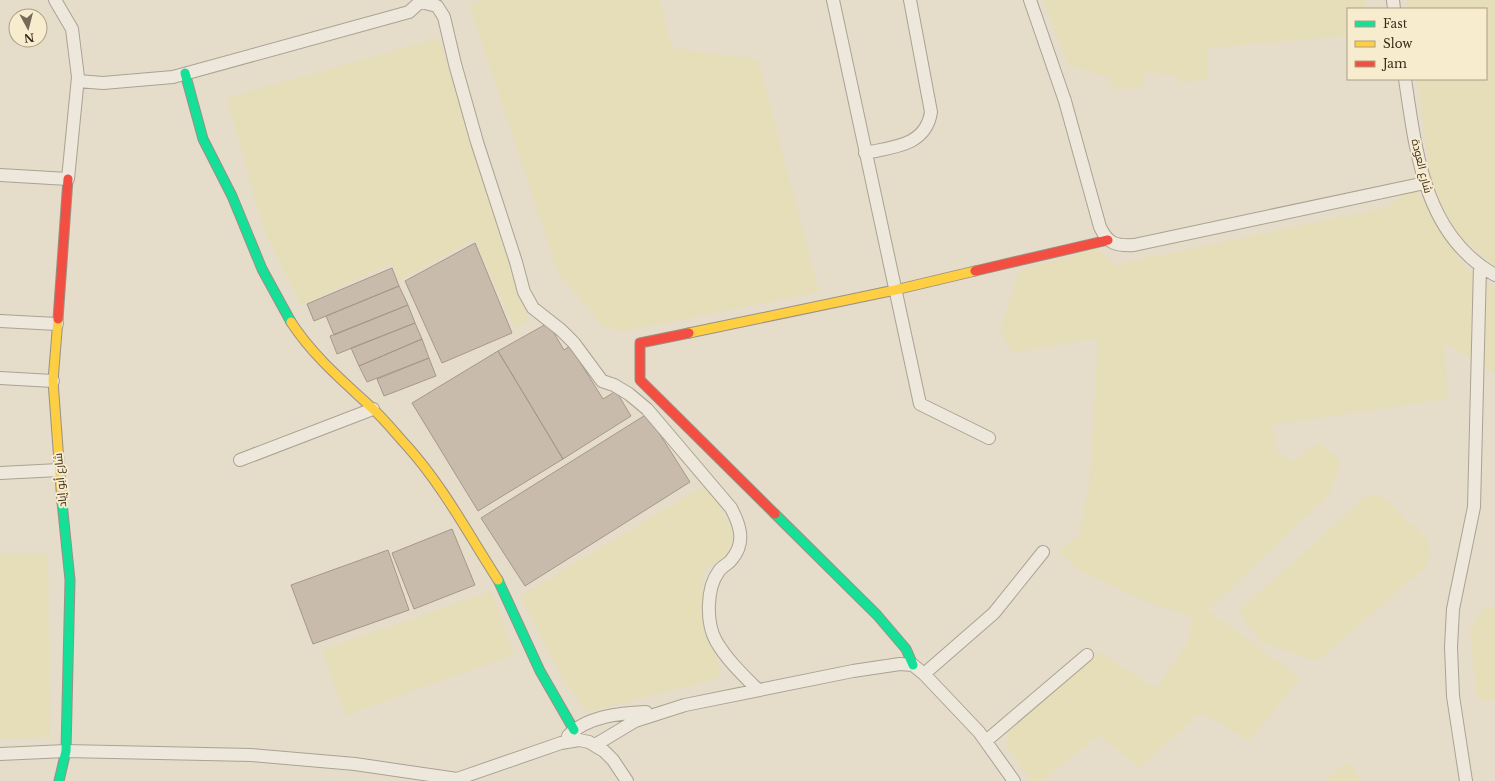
<svg xmlns="http://www.w3.org/2000/svg" width="1495" height="781" font-family="'Libre Baskerville',Cairo,serif">
  <rect width="100%" height="100%" fill="#e5ddca"/>
  <path fill="#e6ddb9" d="M480 0H660L672 48 758 59 819 292 625 331 603 326 558 274 470 6Z
    M1043 0H1365L1366 9H1348V36L1208 48 1207 79 1180 83 1179 77 1144 72 1143 88 1112 89 1108 76 1069 66Z
    M1407 0H1495V266L1456 232 1440 203 1431 180 1417 79H1486V9H1408Z
    M439 38 529 320 515 328 474 239 399 281 391 263 301 305 264 231 227 98Z
    M1415 192 1423 198 1463 266 1495 288V374L1445 342 1447 399 1272 425 1277 451 1292 462 1319 443 1340 459 1337 474 1329 495 1208 610 1300 678 1249 741 1201 712 1140 768 1099 735 1042 781H1032L1007 747V734L1013 724 1099 652 1156 688 1188 643 1192 619 1184 613 1156 606 1079 570 1059 551 1079 536 1090 480 1098 338 1012 353 1001 330 1019 270 1097 249 1115 265 1388 207 1405 193Z
    M704 486 722 509 734 536 727 555 702 571 704 633 717 655 720 678 588 712 565 683 520 596Z
    M1377 494 1388 501 1429 541 1430 557 1426 567 1317 661 1261 642 1238 611 1368 495Z
    M0 553H48L50 737 0 739Z
    M492 591 514 655 345 715 322 650Z
    M1495 607V699L1483 701 1477 698 1470 633 1482 609Z
    M1348 762 1363 781H1324Z"/>
  <path fill="#c9bbab" stroke="#a59889" d="M475 243 512 333 442 363 405 281Z
    M392 268 399 286 314 321 307 304Z
    M399 286 408 305 334 335 326 316Z
    M408 305 415 323 337 354 330 336Z
    M415 323 422 339 359 366 351 348Z
    M548 323 564 350 570 346 603 399 616 391 631 416 563 459 498 351Z
    M422 339 429 358 367 382 359 366Z
    M498 351 563 459 478 511 412 403Z
    M429 358 436 376 384 396 377 379Z
    M647 414 690 482 525 586 481 518Z
    M452 529 475 585 414 609 392 553Z
    M388 550 409 610 313 644 291 585Z"/>
  <g fill="none" stroke-linecap="round" stroke-linejoin="round">
    <g stroke="#aaa294" stroke-width="14">
      <path id="street" d="M833 0 920 404 989 438
        M1030 0 1065 101 1100 227C1108 244 1116 246 1134 245L1425 183
        M1393 0 1394 9
        M421 2 437 6 444 17 455 64 477 142 516 262 524 292 533 308 561 330 574 343 602 381 614 385 629 394 647 409 731 508C740 525 746 542 732 559 729 564 722 566 719 571 706 588 706 623 716 641 727 660 743 675 758 690
        M1405 79C1416 152 1424 235 1495 275
        M78 81 103 83 173 77 409 12 422 0
        M865 153C893 147 926 146 931 112L910 0
        M0 175 68 179 78 77 72 29 55 0
        M0 321 57 324
        M0 378 53 381
        M240 460 373 409
        M0 473 59 470
        M924 674 994 613 1043 552
        M568 736C587 716 621 713 646 712
        M986 741 1087 655
        M595 745 635 721 685 705 853 671 900 664 913 665 924 674 979 732 1014 781
        M0 754 66 751 251 755 355 764 457 779 458 781
        M457 779 561 743 579 740 589 742 604 751 613 760 627 781
        M1466 781 1453 696 1451 647 1453 609 1474 507 1480 266"/>
    </g>
    <g stroke="#999184" stroke-width="11">
      <path id="fast" d="M185 73 203 139 232 196 262 269 291 322
        M775 514 877 615 906 649 913 665
        M498 580 540 671 574 730
        M59 781 66 751 70 580 62 502"/>
    </g>
    <g stroke="#999184" stroke-width="11">
      <path id="slow" d="M58 319 53 381 62 502
        M291 322C313 356 343 381 372 408 385 420 396 434 407 446 443 486 469 535 498 580
        M689 333 895 290 975 271"/>
    </g>
    <g stroke="#999184" stroke-width="11">
      <path id="jam" d="M975 271 1108 240
        M58 319 68 179
        M689 333 640 343V380L775 514"/>
    </g>
    <use href="#street" stroke="#ede7dc" stroke-width="12"/>
    <use href="#fast" stroke="#16e098" stroke-width="9"/>
    <use href="#slow" stroke="#ffcf43" stroke-width="9"/>
    <use href="#jam" stroke="#f24e42" stroke-width="9"/>
  </g>
  <g text-anchor="middle" stroke-width="4" stroke-linejoin="round" paint-order="stroke">
    <g font-size="11" fill="#392a1b" stroke="#f8ecce">
      <text transform="translate(1422 166) rotate(76)" y="4">شارع العودة</text>
      <text transform="translate(60 480) rotate(-95)" y="4">شارع أبو إياد</text>
    </g>
  </g>
  <rect x="1347" y="8" width="140" height="72" fill="#f8ecce" stroke="#ac9e86"/>
  <rect x="1355" y="21" width="20" height="6" fill="#16e098" stroke="#ac9e86"/>
  <text x="1383" y="28" font-size="12" fill="#392a1b">Fast</text>
  <rect x="1355" y="41" width="20" height="6" fill="#ffcf43" stroke="#ac9e86"/>
  <text x="1383" y="48" font-size="12" fill="#392a1b">Slow</text>
  <rect x="1355" y="61" width="20" height="6" fill="#f24e42" stroke="#ac9e86"/>
  <text x="1383" y="68" font-size="12" fill="#392a1b">Jam</text>
  <g transform="translate(28 28) rotate(173)"><circle r="19" fill="#f8ecce" stroke="#ac9e86"/>
  <path d="M0-3L7 15L0 10L-7 15Z" fill="#756958"/>
  <text y="-6" font-size="11" font-weight="bold" text-anchor="middle" fill="#392a1b">N</text>
  </g>
</svg>
